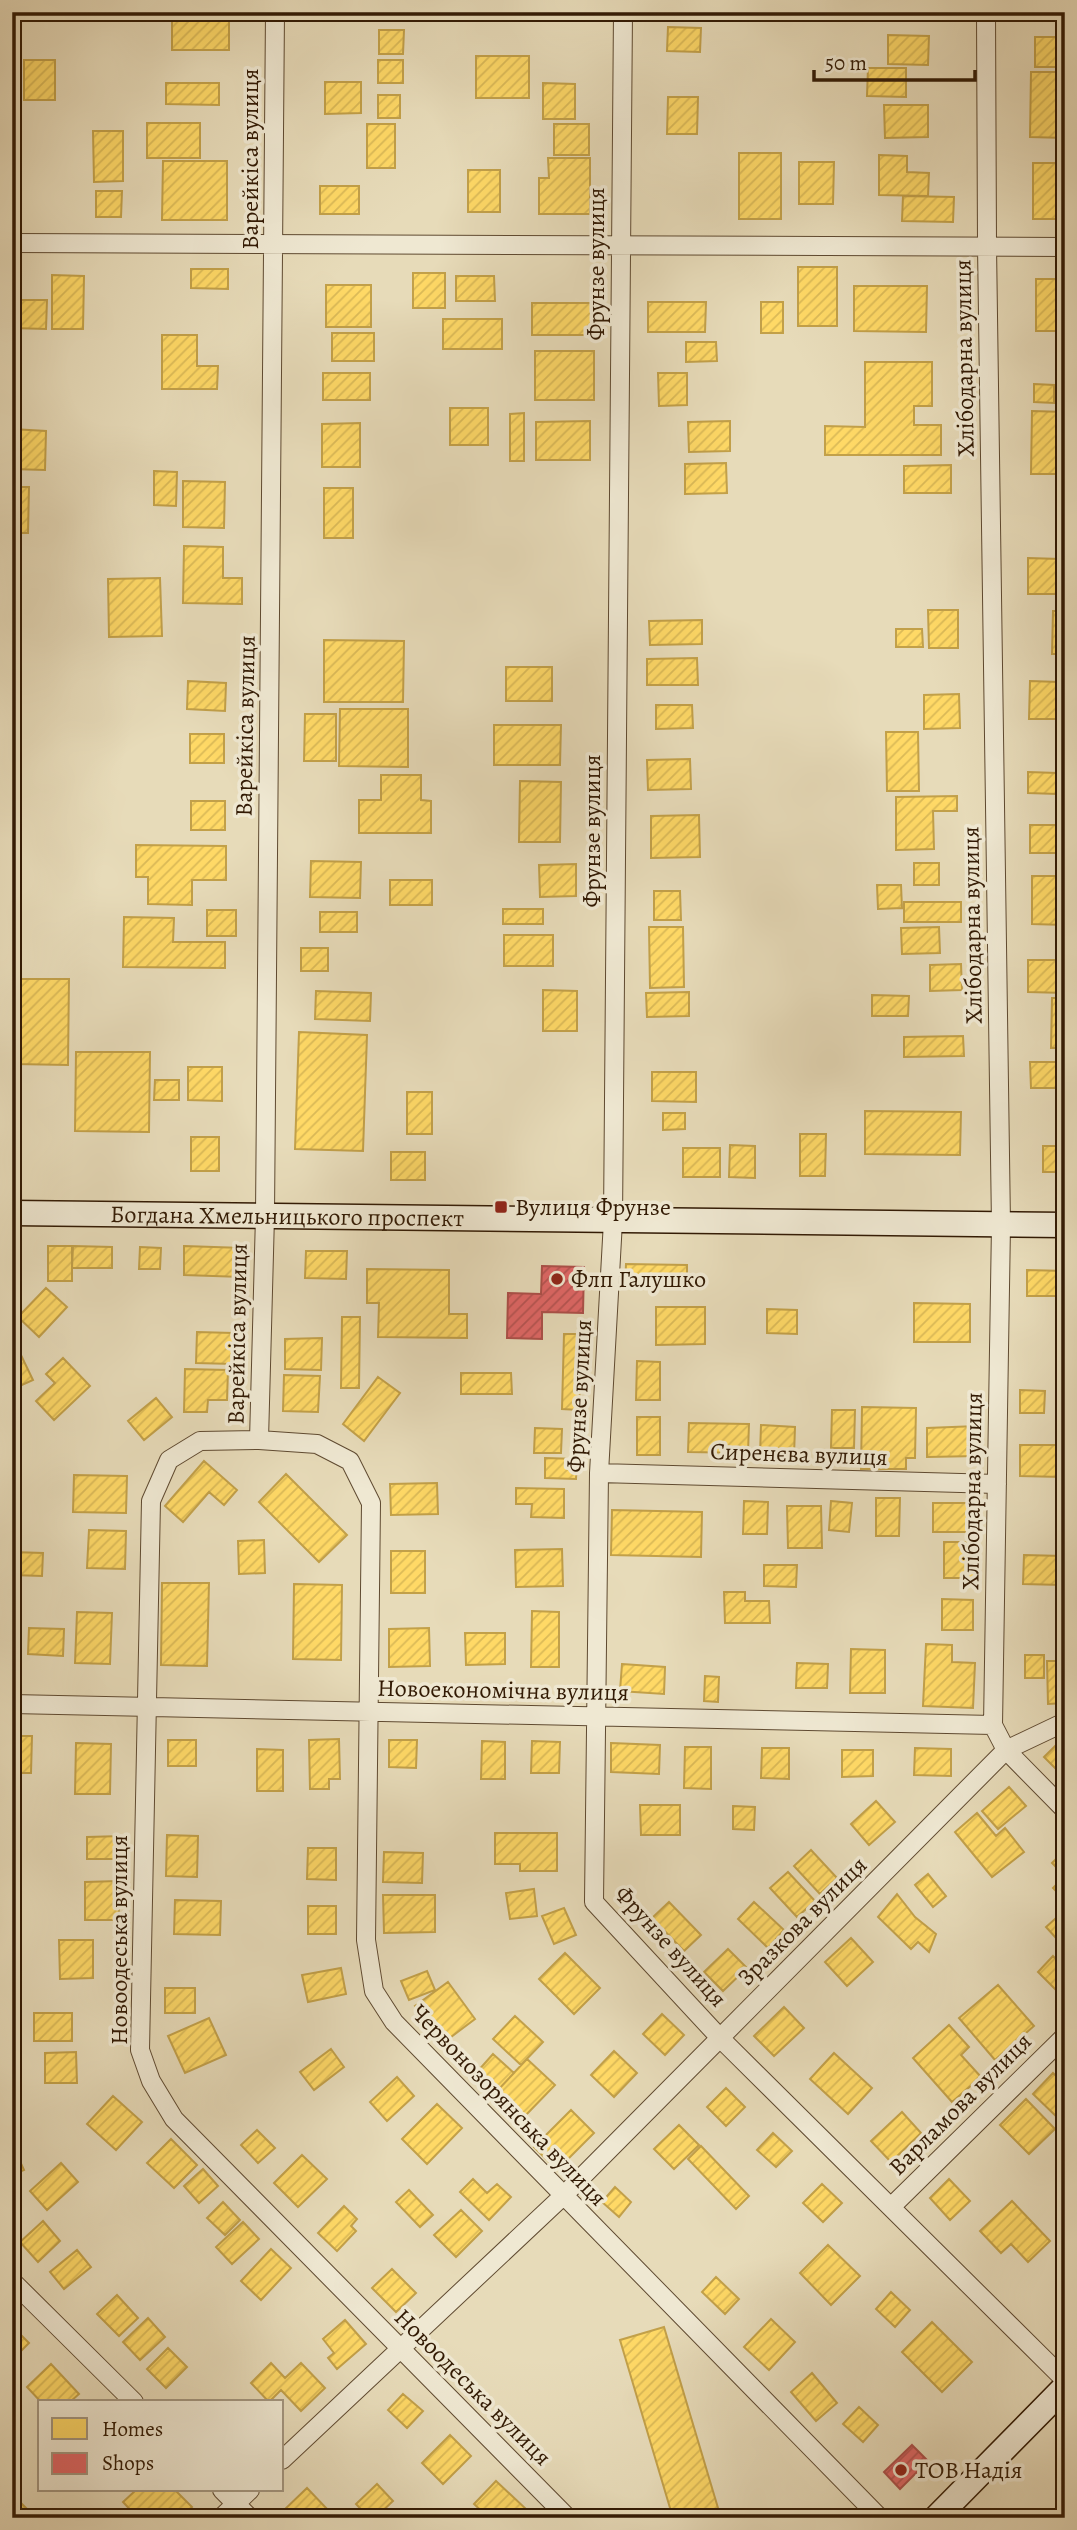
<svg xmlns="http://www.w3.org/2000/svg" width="1077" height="2530" font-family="Alegreya,serif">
  <defs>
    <pattern id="homes-hatch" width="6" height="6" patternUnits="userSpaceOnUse" patternTransform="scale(1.75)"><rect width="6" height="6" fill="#ffd966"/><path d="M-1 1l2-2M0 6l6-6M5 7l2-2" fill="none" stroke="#dbba57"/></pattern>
    <pattern id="shops-hatch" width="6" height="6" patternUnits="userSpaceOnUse" patternTransform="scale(1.75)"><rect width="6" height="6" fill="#e06666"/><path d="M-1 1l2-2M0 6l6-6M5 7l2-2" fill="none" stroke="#b65352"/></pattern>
  </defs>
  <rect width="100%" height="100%" fill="#e7dbb9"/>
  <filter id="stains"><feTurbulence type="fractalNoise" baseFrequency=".00286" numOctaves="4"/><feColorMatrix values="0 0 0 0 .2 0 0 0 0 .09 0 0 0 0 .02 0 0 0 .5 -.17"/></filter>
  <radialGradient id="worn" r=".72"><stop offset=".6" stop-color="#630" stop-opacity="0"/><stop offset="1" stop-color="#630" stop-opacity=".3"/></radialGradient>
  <path fill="url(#homes-hatch)" stroke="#c2a049" stroke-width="2" d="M172 12H229V50H172Z
    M668 27 701 28 700 52 667 51Z
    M379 30H404L403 54H379Z
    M888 35 929 36 928 65 888 64Z
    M1035 37H1065V67H1035Z
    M476 56H529V98H476Z
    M24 60H55V100H24Z
    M378 60H403V83H378Z
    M868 68H906V97L867 96Z
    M1031 72H1065V138L1030 137Z
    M325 82H361V113L325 114Z
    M166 83H219V105L166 104Z
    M543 83 575 84V119H543Z
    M378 95H400V118H378Z
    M668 97H698L697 134H667Z
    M884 105H928V137L885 138Z
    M147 123H200V158H147Z
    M367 124H395V168H367Z
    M554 124H589V155H554Z
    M93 131H123V181L94 182Z
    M739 153H781V219H739Z
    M879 155 907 156V172L929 173 928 196 879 195Z
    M548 158H590V214H539V178H549Z
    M163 161H227V220H162Z
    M799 162H834L833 204H799Z
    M1033 163H1065V219H1033Z
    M468 170H500V212H468Z
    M320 186H359V214H320Z
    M96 191H122L121 217H96Z
    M903 196 954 197 953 222 902 221Z
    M798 267H837V326H798Z
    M191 269H228V289L191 288Z
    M413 273H445V308H413Z
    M52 275 84 276 83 329H52Z
    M456 276H494L495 301H456Z
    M1036 279H1065V331H1036Z
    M326 285H371V327H326Z
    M854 286H927L926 332 854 331Z
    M12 300H47L46 329 12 328Z
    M648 302H706L705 332H648Z
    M761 302H783V333H761Z
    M532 303H592V335H532Z
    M443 319H502V349H443Z
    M332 333H374V361H332Z
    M162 335H197V366H218L217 389H162Z
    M686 342H716L717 361 686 362Z
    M535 351H594V400H535Z
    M865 362H932V406H914V425H941V455H825V426L865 427Z
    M323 373H370V400H323Z
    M658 373H687V405L659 406Z
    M1034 384 1054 385V403L1034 402Z
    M450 408H488V445H450Z
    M1032 411 1065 412V474H1031Z
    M524 413V461H510V414Z
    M590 421V460H536V422Z
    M730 421V451L689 452 688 422Z
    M360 423V467H322V424Z
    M12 429 46 431 45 470 12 469Z
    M726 463 727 493 685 494V464Z
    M951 465V493H904V466Z
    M154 471 177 472 176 506 154 505Z
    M183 481 225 482 224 528 183 527Z
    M12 487H29L28 533H12Z
    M324 488H353V538H324Z
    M184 546 223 547V578H242V604L183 603Z
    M1028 558 1060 559V594H1028Z
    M160 578 162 636 109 637 108 579Z
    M928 610H958V648H929Z
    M1053 611H1065V654H1052Z
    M702 620V644L650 645 649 621Z
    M896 629H922L923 647H896Z
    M324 640 404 641 403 702H324Z
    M697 658 698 685H647V659Z
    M506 667H552V701H506Z
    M188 681 226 683 225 711 187 709Z
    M1030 681 1059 682V719H1029Z
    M959 694 960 728 924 729V695Z
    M656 705H692L693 728 656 729Z
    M340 709H408V767L339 766Z
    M305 714H336V761H304Z
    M494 725H561L560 765H494Z
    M886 732H918L919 791H887Z
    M190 734H224V763H190Z
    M690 759 691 789 648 790 647 760Z
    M1028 772 1057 773V794L1028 793Z
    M381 775H421V800L431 801V833H359V800H381Z
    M520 781 561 782 560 842H519Z
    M957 796V811H933L934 849 896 850V797Z
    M191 801H225V830H191Z
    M699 815 700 857 651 858V816Z
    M1030 825H1065V853H1030Z
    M136 845 226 846V880H192V905L148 904V877H136Z
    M311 861 361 862 360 898 310 897Z
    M914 863H939V885H914Z
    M576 864V896L540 897 539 865Z
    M12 867H17L16 906 12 905Z
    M1032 876H1065V925L1032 924Z
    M390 880H432V905H390Z
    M877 885H901L902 908 878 909Z
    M654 891H680L681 920H654Z
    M904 902H961V922H904Z
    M503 909H543V924H503Z
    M207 910H236V936H207Z
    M320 912H357V932H320Z
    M12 915H20L19 954 12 953Z
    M124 917 174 918 173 942H225V968L123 967Z
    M649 927H683L684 987 650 988Z
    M939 927 940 953 902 954 901 928Z
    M504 935H553V966H504Z
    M301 948H328V971H301Z
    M1028 960H1065V993L1028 992Z
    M961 964 962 990 930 991V965Z
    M12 979H69L68 1065 15 1064 16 1010H12Z
    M543 990 577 991V1031H543Z
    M316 991 371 993 370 1021 315 1019Z
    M689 992V1016L647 1017 646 993Z
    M872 995 909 996 908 1016H872Z
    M1052 998H1065V1048H1051Z
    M299 1032 367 1035 363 1151 295 1149Z
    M963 1036 964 1056 904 1057V1037Z
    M76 1052H150L149 1132 75 1131Z
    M1030 1062H1062V1088H1031Z
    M188 1067H222V1101L188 1100Z
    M652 1072H696V1102L652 1101Z
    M155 1080H179V1100H154Z
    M407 1092H432V1134H407Z
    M865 1111 961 1112 960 1155 865 1154Z
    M663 1113H685V1129L663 1130Z
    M800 1134H826L825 1176H800Z
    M191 1137H219V1171H191Z
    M730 1145 755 1146V1178L729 1177Z
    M1043 1146H1065V1172H1043Z
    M683 1148H720V1177H683Z
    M391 1152H425V1180H391Z
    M48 1246H72V1281H48Z
    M73 1246 112 1247V1268H72Z
    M184 1246 243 1248 242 1277 184 1275Z
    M140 1247 161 1248 160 1269H139Z
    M306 1251H347L346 1279 305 1278Z
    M626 1264 687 1265V1287L625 1286Z
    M367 1269 449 1270V1314H467V1338L378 1337 379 1303H367Z
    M1027 1270 1065 1271V1296H1027Z
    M46 1288 67 1307 39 1337 18 1317Z
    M914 1303 970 1304V1342H914Z
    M656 1307H705V1344L656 1345Z
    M767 1309 797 1310V1334L767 1333Z
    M342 1317H360L359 1388H341Z
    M197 1332 233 1333V1364L196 1363Z
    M564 1334H581L579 1410 562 1409Z
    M322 1338 321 1370 285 1369V1339Z
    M19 1351 33 1380 13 1389 12 1354Z
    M63 1358 90 1386 54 1420 36 1401 55 1383 46 1374Z
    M637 1361 660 1362V1400H636Z
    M185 1369 228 1370 227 1400H208L207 1412H184Z
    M461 1373H511L512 1394H461Z
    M284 1375 320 1376 318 1412 283 1411Z
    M378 1377 400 1393 364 1441 343 1424Z
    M1020 1390 1045 1391 1044 1413H1020Z
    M156 1398 172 1417 144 1440 128 1421Z
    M862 1407 916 1408 915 1458H906V1469H861Z
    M832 1410H855L854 1448H831Z
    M637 1417H660V1455H637Z
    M689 1423 749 1424 748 1453 688 1452Z
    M761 1425 795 1427 794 1456 760 1455Z
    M977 1426 978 1456 927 1457V1428Z
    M535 1428 562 1429 561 1453H534Z
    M1020 1445H1063L1062 1477 1020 1476Z
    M545 1458 577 1459 576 1479 545 1478Z
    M204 1461 237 1490 224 1505 209 1492 183 1522 165 1506Z
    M286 1474 347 1535 319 1562 259 1502Z
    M74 1475 127 1476 126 1513 73 1512Z
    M437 1483 438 1514 391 1515 390 1484Z
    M516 1488 564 1489V1518L531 1517 532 1504H516Z
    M876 1498H900L899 1536H876Z
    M744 1501 768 1502 767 1534H743Z
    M831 1501 852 1503 849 1532 829 1530Z
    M933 1503H972V1532H933Z
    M787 1506H821L822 1548H788Z
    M612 1510 702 1512 701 1557 611 1555Z
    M89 1530 126 1531 125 1569 87 1568Z
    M264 1540 265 1573 239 1574 238 1541Z
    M944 1542H977V1578H944Z
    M562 1549 563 1586 516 1587 515 1550Z
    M391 1551H425V1593H391Z
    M12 1552 43 1553 42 1576 12 1575Z
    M1024 1555 1063 1556 1062 1585 1023 1584Z
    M764 1565H797L796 1587 764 1586Z
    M162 1583H209L207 1666 161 1665Z
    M294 1584 342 1585 341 1660 293 1659Z
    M724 1592H745V1601H769L770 1623H725Z
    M942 1599 973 1600V1630H942Z
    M532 1611 559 1612V1667H531Z
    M77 1612 112 1613 110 1664 75 1663Z
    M29 1628 64 1629 63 1656 28 1654Z
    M429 1628 430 1666 389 1667V1629Z
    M465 1633H505V1664L466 1665Z
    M926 1644 952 1645V1662L975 1663 973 1708 923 1706Z
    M851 1649 885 1650V1693H850Z
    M1025 1655H1044V1678H1025Z
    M1047 1661H1064L1065 1703 1048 1704Z
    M797 1663 828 1664 827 1688H796Z
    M622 1664 665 1667 664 1694 620 1691Z
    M705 1676 719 1677 718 1702 704 1701Z
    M12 1736H32L31 1773H12Z
    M339 1739 340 1779H329V1789H310L309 1740Z
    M168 1740H196V1766H168Z
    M389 1740H417L416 1768 389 1767Z
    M482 1741 505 1742V1779H481Z
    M532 1741 560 1742 559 1773H531Z
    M1060 1741 1065 1745V1778L1044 1757Z
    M76 1743 111 1744 110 1794H75Z
    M611 1743 660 1745 659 1774 611 1772Z
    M685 1747H711V1789L684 1788Z
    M762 1748H789V1779L761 1778Z
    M915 1748 951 1749V1776L914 1775Z
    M257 1749 283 1750V1791H257Z
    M842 1750H873V1776L842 1777Z
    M1009 1787 1026 1806 998 1829 982 1811Z
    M876 1801 895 1822 869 1845 851 1824Z
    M640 1805H680V1835H641Z
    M733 1806 755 1807 754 1830 733 1829Z
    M977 1813 996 1836 1005 1828 1024 1852 992 1877 955 1832Z
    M495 1833H557V1871H520V1864H495Z
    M167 1835 198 1836 197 1877 166 1876Z
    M122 1836V1859H87V1837Z
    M308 1848H336V1880L307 1879Z
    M811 1850 837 1878 820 1894 794 1866Z
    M1065 1850V1876L1052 1863Z
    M384 1852 423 1853 422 1883 383 1882Z
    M788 1872 815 1901 797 1917 770 1888Z
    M928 1874 946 1896 933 1907 915 1885Z
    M1065 1876V1900L1053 1888Z
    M118 1881 119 1920H85V1882Z
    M534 1889 537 1916 510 1919 506 1893Z
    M897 1894 915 1917 936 1934 929 1952 918 1942 911 1949 878 1917Z
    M383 1895H435V1932L384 1933Z
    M175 1900 221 1901 220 1935 174 1934Z
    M669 1902 701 1935 684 1951 652 1918Z
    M754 1902 784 1930 768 1948 738 1919Z
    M308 1906H336V1934H308Z
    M564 1908 576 1935 554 1944 542 1916Z
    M1065 1910V1948L1046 1927Z
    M851 1938 873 1962 847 1986 825 1962Z
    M59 1940H93V1978L60 1979Z
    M728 1949 747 1968 723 1991 704 1972Z
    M565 1953 600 1988 574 2014 539 1979Z
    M1053 1956 1065 1968V1999L1038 1972Z
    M341 1968 346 1994 308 2002 302 1975Z
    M427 1971 435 1990 409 2000 401 1981Z
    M448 1982 475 2019 443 2043 415 2006Z
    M998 1985 1034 2026 995 2060 959 2018Z
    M165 1988H195V2013H165Z
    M784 2007 804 2028 774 2056 754 2036Z
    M34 2013H72V2041H34Z
    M662 2014 684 2035 665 2055 643 2034Z
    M515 2016 543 2042 521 2065 493 2039Z
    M209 2018 226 2055 185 2073 168 2036Z
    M949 2025 969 2047 961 2055 981 2077 952 2102 913 2058Z
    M331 2049 344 2067 314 2090 300 2072Z
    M614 2051 637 2073 614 2097 591 2075Z
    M76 2052 77 2083H45V2053Z
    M834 2053 872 2088 848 2114 810 2079Z
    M493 2054 514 2073 497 2091 477 2072Z
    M527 2059 555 2085 524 2117 497 2091Z
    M1053 2073 1065 2084V2113L1059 2119 1033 2094Z
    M397 2077 414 2096 387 2121 370 2102Z
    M726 2088 745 2107 726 2126 707 2107Z
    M113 2096 142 2122 116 2150 87 2124Z
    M1026 2099 1055 2129 1029 2154 1000 2125Z
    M437 2104 462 2128 427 2164 402 2139Z
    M571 2110 594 2133 557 2170 534 2147Z
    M902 2112 921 2133 891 2162 871 2141Z
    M679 2125 699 2145 674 2169 654 2149Z
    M257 2130 275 2148 258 2163 241 2145Z
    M773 2133 792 2151 776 2167 757 2150Z
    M171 2139 197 2165 174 2188 147 2163Z
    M701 2146 749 2196 736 2209 688 2159Z
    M302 2155 327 2179 298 2207 274 2183Z
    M18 2157 24 2170 12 2175V2160Z
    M61 2163 78 2182 47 2210 30 2191Z
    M203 2169 218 2186 199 2203 184 2186Z
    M473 2179 487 2193 497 2184 511 2197 489 2220 460 2192Z
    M949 2179 970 2201 950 2220 930 2198Z
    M822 2184 842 2203 823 2222 803 2203Z
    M615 2187 631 2202 619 2217 602 2202Z
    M409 2190 433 2215 420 2227 396 2202Z
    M1012 2201 1050 2241 1028 2262 1011 2244 1001 2253 980 2231Z
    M223 2202 240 2220 225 2235 207 2218Z
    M344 2206 357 2219 351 2226 356 2231 337 2251 318 2233Z
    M461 2210 482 2231 456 2257 434 2235Z
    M43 2221 60 2241 38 2262 20 2242Z
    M243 2222 259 2239 232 2264 216 2247Z
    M1065 2241V2257L1057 2250Z
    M828 2245 860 2276 831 2305 800 2273Z
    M271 2249 291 2268 261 2300 241 2281Z
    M77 2250 91 2267 64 2289 50 2272Z
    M392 2269 416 2293 396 2312 372 2288Z
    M716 2277 739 2299 725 2314 702 2292Z
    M891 2292 910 2310 895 2327 876 2309Z
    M117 2295 138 2318 119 2336 97 2314Z
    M148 2318 165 2337 140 2360 123 2342Z
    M771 2319 795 2342 769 2370 744 2347Z
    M345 2320 366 2344 337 2369 328 2358 334 2353 323 2339Z
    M932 2322 972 2362 942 2392 902 2352Z
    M12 2326 29 2343 12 2360Z
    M664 2327 721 2518H673L620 2340Z
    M168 2348 187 2367 166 2388 147 2369Z
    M271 2363 285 2378 301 2363 325 2388 301 2411 281 2390 269 2402 251 2383Z
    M51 2364 79 2394 70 2402H41L27 2387Z
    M812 2373 837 2403 816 2421 791 2392Z
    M403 2394 423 2411 407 2428 388 2410Z
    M859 2407 878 2425 863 2442 843 2424Z
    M450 2435 471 2456 443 2484 422 2463Z
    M496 2481 526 2509 518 2518H489L474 2504Z
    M377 2484 393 2501 375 2518H369L356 2504Z
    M307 2488 328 2510 320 2518H289L283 2511Z
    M136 2490H175L192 2507 181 2518H138L123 2502Z
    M19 2501 36 2518H12V2508Z"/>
  <path fill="url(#shops-hatch)" stroke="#ac4f49" stroke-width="2" d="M542 1266 584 1267 583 1313 542 1312V1339L507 1338 508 1293 541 1294Z
    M912 2445 928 2461 900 2489 884 2472Z"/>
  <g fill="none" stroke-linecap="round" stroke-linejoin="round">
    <g stroke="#5f4a31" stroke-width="20">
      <path id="street" d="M623 12 613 1221 599 1473 594 1902 721 2039 1065 2380
        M986 12 987 246 1001 1225 993 1725 1006 1750 1065 1810
        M12 243 1065 247
        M259 1440 265 1216 275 12
        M599 1473 997 1484
        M12 1704 993 1725
        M891 2207 1065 2036
        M12 2281 134 2402
        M282 2460 563 2196 1006 1750 1065 1722
        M222 2490 250 2518
        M221 2518 250 2490
        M568 2518 174 2119 151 2081 140 2050 151 1501 169 1460 200 1441 259 1440 317 1444 350 1461 371 1503 366 1940 374 1991 394 2022 880 2518"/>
    </g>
    <g stroke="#321a04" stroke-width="27">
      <g id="secondary">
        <path id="s1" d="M12 1213 1065 1225"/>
        <path d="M936 2518 1065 2387"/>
      </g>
    </g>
    <use href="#street" stroke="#efe8d2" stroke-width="18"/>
    <use href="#secondary" stroke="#efe8d2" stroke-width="24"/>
  </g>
  <g fill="#8f2418" stroke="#efe8d2" stroke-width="2.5">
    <rect x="494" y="1200" width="14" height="14" rx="3.5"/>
    <circle cx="557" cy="1279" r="7"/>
    <circle cx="901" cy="2470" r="7"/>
  </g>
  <g text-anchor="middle" stroke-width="7" stroke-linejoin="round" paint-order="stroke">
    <g font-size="24" fill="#321a04" stroke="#efe8d2">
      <text transform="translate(250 159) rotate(-90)" y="8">Варейкіса вулиця</text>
      <text transform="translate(596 264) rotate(-90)" y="8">Фрунзе вулиця</text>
      <text transform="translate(964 358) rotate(-91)" y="8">Хлібодарна вулиця</text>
      <text transform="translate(245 726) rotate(-89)" y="8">Варейкіса вулиця</text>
      <text transform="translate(592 831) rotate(-90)" y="8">Фрунзе вулиця</text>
      <text transform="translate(972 925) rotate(-91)" y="8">Хлібодарна вулиця</text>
      <text dy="8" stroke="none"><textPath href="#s1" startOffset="275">Богдана Хмельницького проспект</textPath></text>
      <text transform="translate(237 1334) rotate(-89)" y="8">Варейкіса вулиця</text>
      <text transform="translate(579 1396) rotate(-87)" y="8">Фрунзе вулиця</text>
      <text transform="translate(799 1454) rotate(2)" y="8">Сиренєва вулиця</text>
      <text transform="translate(972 1491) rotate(-89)" y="8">Хлібодарна вулиця</text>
      <text transform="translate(503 1690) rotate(1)" y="8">Новоекономічна вулиця</text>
      <text transform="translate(802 1921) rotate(-45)" y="8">Зразкова вулиця</text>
      <text transform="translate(119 1940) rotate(-90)" y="8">Новоодеська вулиця</text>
      <text transform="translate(671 1946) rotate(48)" y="8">Фрунзе вулиця</text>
      <text transform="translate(960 2104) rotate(-45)" y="8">Варламова вулиця</text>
      <text transform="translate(509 2105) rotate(46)" y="8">Червонозорянська вулиця</text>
      <text transform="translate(473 2387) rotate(45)" y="8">Новоодеська вулиця</text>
    </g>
    <g font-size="24" fill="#321a04" stroke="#efe8d2" text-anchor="start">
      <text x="515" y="1215">Вулиця Фрунзе</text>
      <text x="571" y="1287">Флп Галушко</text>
      <text x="915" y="2478">ТОВ Надія</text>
    </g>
  </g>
  <rect width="1077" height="2530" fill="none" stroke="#e7dbb9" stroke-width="42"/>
  <rect x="14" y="14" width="1049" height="2502" fill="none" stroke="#321a04" stroke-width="3.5"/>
  <rect x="21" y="21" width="1035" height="2488" fill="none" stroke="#321a04" stroke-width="2"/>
  <rect x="38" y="2400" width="245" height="91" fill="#efe8d2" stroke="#a39680" stroke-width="2"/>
  <rect x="52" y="2418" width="35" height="21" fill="#ffd966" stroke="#a39680" stroke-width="2"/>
  <text x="102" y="2436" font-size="21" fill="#321a04">Homes</text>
  <rect x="52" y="2453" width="35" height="21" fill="#e06666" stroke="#a39680" stroke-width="2"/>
  <text x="102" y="2470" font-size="21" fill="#321a04">Shops</text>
  <path d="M814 70v10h161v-10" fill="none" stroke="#321a04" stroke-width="3.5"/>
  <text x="825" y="70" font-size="21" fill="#321a04" stroke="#efe8d2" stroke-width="5" paint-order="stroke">50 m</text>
  <rect width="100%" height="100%" filter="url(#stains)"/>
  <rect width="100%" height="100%" fill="url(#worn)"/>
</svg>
